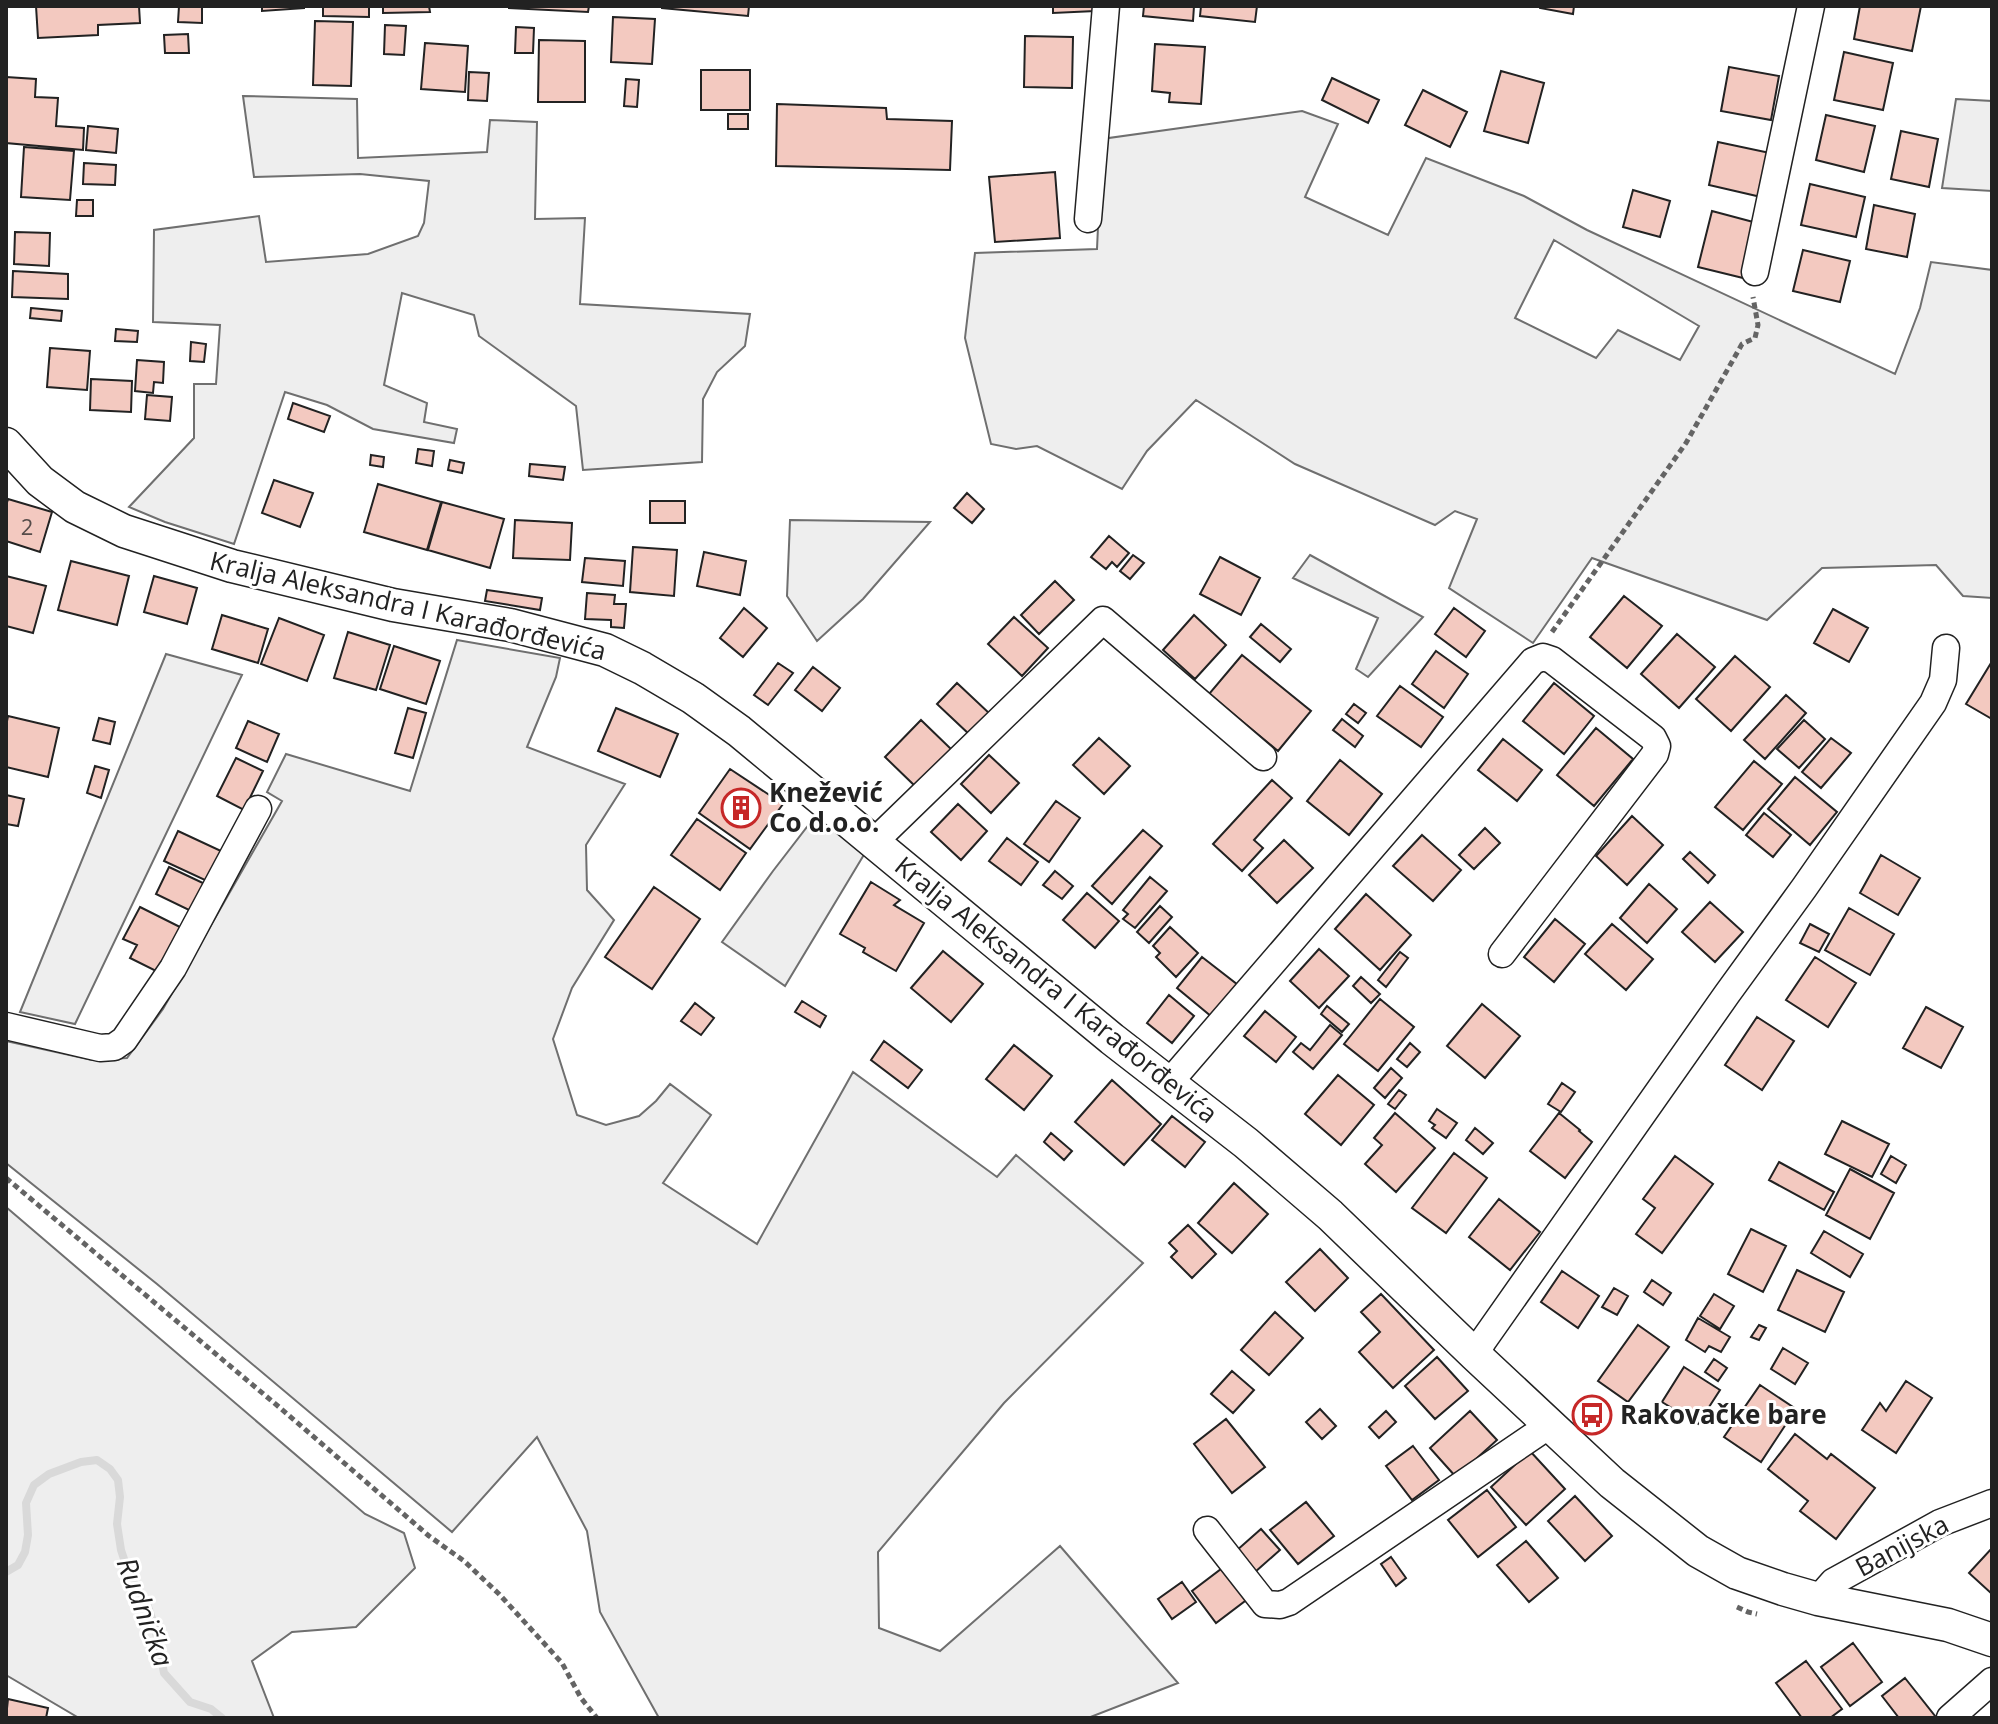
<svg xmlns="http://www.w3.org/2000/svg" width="1998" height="1724" font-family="'Open Sans',sans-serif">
  <rect width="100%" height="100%" fill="#fff"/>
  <path fill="#eee" stroke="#6f6f6f" stroke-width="2" fill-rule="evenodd" d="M243 96 357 99 358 158 487 152 490 120 537 122 535 219 585 218 580 304 750 314 745 346 717 372 703 399 702 462 583 470 576 406 479 336 474 315 402 293 384 385 427 403 424 422 457 429 454 443 373 429 327 405 285 392 234 544 165 522 129 507 194 438V384H216L220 325 153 322 154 230 259 216 266 262 368 254 418 236 424 223 429 181 360 174 254 177Z
    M1956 99 1992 101V191L1942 188Z
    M1302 111 1338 124 1305 197 1388 235 1426 158 1524 196 1587 230 1895 374 1920 308 1931 262 1992 270V598L1963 596 1936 565 1822 568 1767 620 1592 558 1533 643 1449 588 1477 519 1455 511 1435 525 1295 464 1196 400 1147 451 1122 489 1037 446 1016 449 991 444 965 338 975 253 1097 249 1102 139ZM1554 240 1699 326 1680 360 1618 330 1596 358 1515 318Z
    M790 520 930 522 863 599 817 641 787 596Z
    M1310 555 1423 617 1368 677 1356 669 1378 618 1293 578Z
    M457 640 560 658 556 677 527 747 625 784 586 845 587 890 614 920 572 988 553 1039 577 1115 606 1125 639 1116 656 1101 670 1084 711 1115 663 1183 757 1244 853 1072 997 1177 1016 1155 1143 1263 1004 1403 878 1552 879 1628 940 1651 1060 1546 1178 1683 1088 1718H659L600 1612 587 1531 537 1437 452 1532 157 1284 6 1163V1041L92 1060 127 1058 163 1009 282 801 267 792 286 754 410 791Z
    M166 654 242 675 75 1024 20 1012Z
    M817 814 865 853 785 986 722 942 773 871Z
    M6 1207 365 1514 404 1533 415 1568 356 1627 292 1632 252 1661 274 1718H79L6 1675Z"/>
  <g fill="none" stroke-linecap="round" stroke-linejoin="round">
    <path stroke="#d9d9d9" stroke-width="8" d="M6 1572 18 1565 25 1552 28 1535 26 1503 34 1485 49 1474 81 1462 97 1460 110 1469 118 1480 120 1497 117 1524 121 1550 130 1577 146 1601 155 1627 164 1673 190 1702 211 1709 222 1718"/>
  </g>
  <path fill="#f3c9c0" stroke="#222" stroke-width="2" d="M36 6H139L140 23 98 25V35L38 38Z
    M179 6H202V23L178 22Z
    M262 6H304V8L262 11Z
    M323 6H369V17L323 16Z
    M383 6H429L430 12 383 13Z
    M509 6H589L588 12 509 8Z
    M662 6H749L748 16 662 8Z
    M1053 6H1095V11L1053 13Z
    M1144 6H1194L1193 21 1143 16Z
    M1201 6H1257L1255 22 1200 16Z
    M1540 6H1574L1573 14 1540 8Z
    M1860 6H1921L1912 51 1854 39Z
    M613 17 655 19 652 64 611 62Z
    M315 21 353 22 351 86 313 85Z
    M385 25 406 26 404 55 384 54Z
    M516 27 534 28 533 53H515Z
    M188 34 189 53H165L164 35Z
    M1025 36 1073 37 1072 88 1024 87Z
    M539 40 585 41V102H538Z
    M425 43 468 46 465 92 421 89Z
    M1155 44 1205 47 1201 104 1169 102 1170 93 1152 91Z
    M1844 52 1893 63 1883 110 1834 100Z
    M1729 67 1779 76 1771 120 1721 111Z
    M701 70H750V110H701Z
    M1501 71 1544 83 1528 143 1484 131Z
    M469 72 489 73 487 101 468 100Z
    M6 77 36 79 35 97 58 98 56 126 84 128 83 150 6 143Z
    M1332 78 1379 100 1368 123 1322 100Z
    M626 79 639 80 637 107 624 106Z
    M1423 90 1467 112 1450 147 1405 125Z
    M777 104 886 108 887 119 952 121 950 170 776 166Z
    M728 114H748V129H728Z
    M1826 115 1875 126 1864 172 1816 160Z
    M88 126 118 129 116 153 86 150Z
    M1901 131 1938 139 1929 187 1891 179Z
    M1718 142 1770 153 1761 197 1709 185Z
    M24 147 74 151 70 200 21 197Z
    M84 163 116 165 115 185 83 184Z
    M1055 172 1060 238 995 242 989 177Z
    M1810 184 1865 197 1856 237 1801 225Z
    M1633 190 1670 201 1660 237 1623 227Z
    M77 200H93V216H76Z
    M1874 205 1915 214 1907 257 1866 249Z
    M1712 211 1757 223 1743 278 1698 267Z
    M15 232 50 233 49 266 14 264Z
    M1803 250 1850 261 1840 302 1793 291Z
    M13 271 68 274V299L12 297Z
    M31 308 62 311 61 321 30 318Z
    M116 329 138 331 137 342 115 341Z
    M191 342 206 344 204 362 190 361Z
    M50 348 90 351 87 390 47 387Z
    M137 360 164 362 163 383 154 382 153 393 135 391Z
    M91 379 132 381 131 412 90 410Z
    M147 395 172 397 170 421 145 419Z
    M293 403 330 416 324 432 288 419Z
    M418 449 434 451 432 466 416 463Z
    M371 455 384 457 383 467 370 465Z
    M450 460 464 463 462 473 448 470Z
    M530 464 565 467 563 480 529 476Z
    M274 480 313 493 300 527 262 513Z
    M378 484 441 502 427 550 364 532Z
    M967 493 984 509 972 523 954 508Z
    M8 499 52 512 40 552 6 541V506Z
    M650 501H685V523H650Z
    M442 502 504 519 490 568 428 550Z
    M515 520 572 523 570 560 513 558Z
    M1109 536 1129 553 1117 567 1112 562 1106 569 1091 557Z
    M633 547 677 550 674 596 630 592Z
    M704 552 746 561 740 595 697 586Z
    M1133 555 1144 563 1130 579 1120 571Z
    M1220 557 1260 578 1241 615 1200 594Z
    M585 558 625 561 623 586 582 582Z
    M71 561 129 576 117 625 58 610Z
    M6 576 46 586 33 633 6 626Z
    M154 576 197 588 187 624 144 612Z
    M1055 581 1074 600 1039 634 1021 615Z
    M487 590 542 598 540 610 485 601Z
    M587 593 615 595 614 604H626L624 628 611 627V620L585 619Z
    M1624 596 1662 626 1627 668 1590 637Z
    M744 608 767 628 743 657 720 638Z
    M1454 608 1485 631 1466 657 1435 634Z
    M1833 609 1868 628 1849 662 1814 643Z
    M222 615 268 629 258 663 212 649Z
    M1194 615 1226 645 1195 679 1163 650Z
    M1014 617 1048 648 1022 676 988 644Z
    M279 618 324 635 307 681 261 664Z
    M1261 624 1291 649 1280 662 1250 637Z
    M348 632 390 645 376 690 334 678Z
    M1677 634 1715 667 1679 708 1641 674Z
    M394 646 440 661 426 704 380 689Z
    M1436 651 1468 674 1444 708 1412 684Z
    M1242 655 1311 711 1278 751 1209 694Z
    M1735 656 1770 687 1731 731 1696 699Z
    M778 663 793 673 768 705 754 695Z
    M1991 663H1992V719L1966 704Z
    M813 667 840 688 822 711 795 690Z
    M957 683 990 714 970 735 937 704Z
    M1554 683 1594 716 1564 754 1523 721Z
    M1400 686 1443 717 1421 747 1377 716Z
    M1786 695 1806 713 1765 759 1744 740Z
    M1354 704 1366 713 1358 723 1346 714Z
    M408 708 426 713 413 758 395 753Z
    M616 708 678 734 660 777 598 751Z
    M8 716 59 728 48 777 6 767V726Z
    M99 718 115 722 110 744 93 740Z
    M1342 719 1363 736 1355 747 1333 730Z
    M921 720 952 750 916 787 885 757Z
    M1804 720 1825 739 1799 768 1777 749Z
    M248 721 279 734 267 762 236 748Z
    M1596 728 1633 759 1594 806 1557 775Z
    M1099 738 1130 766 1104 794 1073 765Z
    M1831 738 1851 753 1821 788 1802 772Z
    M1503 739 1542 770 1517 801 1478 770Z
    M989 755 1019 783 991 813 961 784Z
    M236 758 263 771 244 810 217 796Z
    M1340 760 1382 794 1349 835 1307 801Z
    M1754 761 1782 784 1743 830 1715 807Z
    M95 766 109 770 101 798 87 793Z
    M730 769 783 804 750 849 699 813Z
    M1795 777 1837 812 1810 845 1768 809Z
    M1272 780 1292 798 1254 840 1263 848 1242 871 1213 844Z
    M6 795 24 799 18 826 6 824Z
    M1056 801 1080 818 1049 862 1024 844Z
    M958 804 987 831 961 860 931 832Z
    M1764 813 1791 835 1773 857 1746 835Z
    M1632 816 1663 845 1627 885 1596 856Z
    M697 819 746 853 720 890 671 855Z
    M1485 828 1500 843 1474 869 1459 855Z
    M1143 830 1162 846 1112 904 1092 886Z
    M178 831 221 851 207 881 164 861Z
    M1422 835 1461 870 1433 901 1393 866Z
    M1007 838 1038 862 1021 885 989 861Z
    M1284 840 1313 868 1277 903 1249 875Z
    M1690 852 1715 875 1708 883 1683 859Z
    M1881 855 1920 878 1898 915 1860 893Z
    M169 867 205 884 191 911 156 894Z
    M1055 871 1073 886 1062 899 1043 885Z
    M1150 877 1167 891 1135 928 1123 919 1128 914 1123 910Z
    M871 882 900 900 894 905 924 923 896 971 863 952 865 948 840 934Z
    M1649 884 1677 909 1647 943 1620 918Z
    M654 887 700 919 652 989 605 957Z
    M1087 893 1119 921 1095 948 1063 920Z
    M1366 894 1411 935 1380 970 1335 929Z
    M1710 902 1743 932 1715 962 1682 932Z
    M1160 906 1172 917 1149 943 1137 932Z
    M140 907 184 929 162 974 130 958 137 945 123 939Z
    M1849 908 1894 934 1870 975 1825 950Z
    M1555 919 1585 944 1554 982 1524 957Z
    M1612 924 1653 959 1626 990 1585 954Z
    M1810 924 1829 934 1819 952 1800 943Z
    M1170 927 1198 953 1176 977 1156 957 1160 953 1153 946Z
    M1319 949 1349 976 1319 1008 1290 981Z
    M943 951 983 984 951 1022 911 988Z
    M1400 952 1408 958 1386 987 1378 980Z
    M1202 957 1238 985 1212 1017 1177 988Z
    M1815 957 1856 983 1828 1027 1786 1000Z
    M1361 977 1380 994 1371 1003 1353 986Z
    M1169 995 1194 1016 1172 1043 1147 1023Z
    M1380 999 1414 1027 1378 1071 1344 1044Z
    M802 1001 826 1016 820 1027 795 1012Z
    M695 1003 714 1018 701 1035 681 1021Z
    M1482 1004 1520 1036 1485 1078 1447 1046Z
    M1327 1006 1349 1024 1342 1032 1321 1014Z
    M1926 1007 1963 1027 1941 1068 1903 1048Z
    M1265 1011 1296 1037 1276 1062 1244 1036Z
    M1757 1017 1794 1041 1762 1090 1725 1065Z
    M1330 1025 1342 1035 1313 1069 1293 1052 1301 1043 1310 1050Z
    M884 1041 922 1070 908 1088 871 1060Z
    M1410 1043 1420 1052 1407 1067 1397 1059Z
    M1014 1045 1052 1076 1024 1110 986 1079Z
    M1391 1068 1402 1078 1385 1098 1374 1088Z
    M1338 1075 1374 1105 1341 1145 1305 1114Z
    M1112 1080 1161 1124 1124 1165 1075 1122Z
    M1562 1083 1575 1092 1561 1112 1548 1104Z
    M1399 1090 1406 1095 1395 1109 1388 1104Z
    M1437 1109 1457 1123 1446 1138 1432 1128 1435 1125 1429 1121Z
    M1395 1113 1435 1148 1396 1192 1365 1164 1382 1145 1374 1138Z
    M1559 1113 1580 1130 1579 1131 1592 1142 1565 1178 1530 1151Z
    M1172 1116 1205 1142 1185 1167 1152 1140Z
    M1842 1121 1889 1144 1872 1177 1825 1154Z
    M1475 1128 1493 1143 1483 1154 1466 1140Z
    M1051 1133 1072 1151 1064 1160 1044 1142Z
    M1454 1153 1487 1178 1446 1233 1412 1208Z
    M1675 1156 1713 1184 1662 1253 1636 1234 1655 1208 1643 1199Z
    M1891 1156 1906 1165 1896 1183 1881 1174Z
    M1779 1162 1834 1192 1824 1210 1769 1180Z
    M1850 1169 1894 1193 1870 1239 1826 1215Z
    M1234 1183 1268 1214 1232 1253 1198 1223Z
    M1499 1199 1540 1232 1510 1270 1469 1237Z
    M1188 1225 1216 1254 1192 1278 1171 1257 1177 1251 1169 1243Z
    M1751 1229 1786 1246 1763 1292 1728 1274Z
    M1824 1231 1863 1254 1850 1277 1811 1253Z
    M1320 1249 1348 1278 1315 1311 1286 1282Z
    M1797 1270 1844 1292 1825 1332 1778 1310Z
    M1562 1271 1599 1296 1578 1328 1541 1302Z
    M1652 1280 1671 1293 1663 1305 1644 1292Z
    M1614 1288 1628 1296 1617 1315 1602 1307Z
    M1381 1294 1434 1350 1393 1388 1359 1352 1380 1332 1361 1312Z
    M1714 1294 1734 1306 1720 1329 1700 1316Z
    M1275 1312 1303 1338 1269 1375 1241 1350Z
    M1698 1318 1730 1337 1721 1352 1709 1346 1705 1352 1686 1340Z
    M1638 1325 1669 1347 1628 1402 1598 1381Z
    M1759 1325 1766 1328 1759 1340 1751 1337Z
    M1783 1348 1808 1363 1795 1384 1771 1369Z
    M1437 1357 1468 1391 1435 1419 1405 1386Z
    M1714 1359 1727 1368 1718 1381 1705 1372Z
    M1684 1367 1720 1390 1698 1424 1662 1402Z
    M1232 1371 1254 1390 1233 1413 1211 1394Z
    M1906 1381 1932 1398 1896 1453 1862 1430 1880 1403 1886 1411Z
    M1760 1385 1796 1409 1761 1462 1724 1437Z
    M1320 1409 1336 1426 1322 1439 1306 1422Z
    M1386 1411 1396 1422 1379 1438 1369 1427Z
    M1470 1411 1497 1440 1456 1477 1430 1448Z
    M1226 1419 1265 1467 1232 1493 1194 1444Z
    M1795 1434 1827 1459 1831 1454 1875 1488 1836 1539 1800 1511 1808 1501 1768 1469Z
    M1413 1446 1439 1480 1412 1500 1386 1466Z
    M1530 1451 1565 1489 1526 1525 1491 1487Z
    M1487 1490 1516 1527 1478 1557 1448 1520Z
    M1575 1496 1612 1536 1585 1561 1548 1521Z
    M1306 1502 1334 1536 1298 1564 1270 1530Z
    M1261 1529 1280 1550 1255 1572 1236 1551Z
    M1526 1541 1558 1578 1529 1602 1497 1565Z
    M1992 1548V1594L1969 1573Z
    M1391 1557 1406 1578 1396 1586 1381 1564Z
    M1225 1566 1249 1598 1216 1623 1192 1591Z
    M1182 1582 1196 1602 1172 1619 1158 1599Z
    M1853 1643 1882 1682 1850 1706 1821 1667Z
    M1806 1661 1842 1709 1830 1718H1802L1776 1683Z
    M1905 1678 1935 1716 1933 1718H1899L1882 1696Z
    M8 1699 48 1708 46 1718H6Z"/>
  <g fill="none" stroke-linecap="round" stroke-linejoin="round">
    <g stroke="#222" stroke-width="29">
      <path id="minor" d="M1088 219 1106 6
        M1755 272 1811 6
        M873 843 1103 620 1263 757
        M6 1026 100 1048 114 1047 124 1040 173 968 258 809
        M1168 1084 1533 661 1543 657 1552 660 1653 738 1657 746 1655 754 1502 954
        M1475 1355 1483 1341 1727 994 1804 888 1933 703 1943 680 1946 648
        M1207 1530 1265 1604 1280 1605 1289 1602 1551 1424
        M1818 1599 1833 1582 1940 1523 1992 1503
        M1950 1718 1992 1681"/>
    </g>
    <g stroke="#222" stroke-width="35">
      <path id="tertiary" d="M6 444 40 481 75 507 124 531 232 566 393 605 510 625 605 650 642 668 693 698 739 731 1112 1039 1246 1143 1330 1215 1475 1355 1612 1483 1698 1551 1737 1573 1783 1589 1818 1599 1948 1625 1992 1640"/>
    </g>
    <path stroke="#646464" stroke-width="5" stroke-dasharray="6 4" stroke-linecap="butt" d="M1552 632 1686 443 1742 344 1755 338 1758 325 1753 297
      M6 1178 279 1407 429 1536 464 1561 499 1594 562 1663 581 1698 597 1718
      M1737 1607 1748 1612 1757 1614"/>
    <use href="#minor" stroke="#fff" stroke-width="26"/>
    <use href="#tertiary" stroke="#fff" stroke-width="32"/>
  </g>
  <defs>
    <g id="building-ring" transform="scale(2)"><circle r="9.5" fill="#fff" stroke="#c62828" stroke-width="1.5"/><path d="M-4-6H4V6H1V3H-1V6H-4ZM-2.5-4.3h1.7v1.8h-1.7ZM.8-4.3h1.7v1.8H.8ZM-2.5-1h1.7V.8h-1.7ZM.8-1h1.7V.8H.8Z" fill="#c62828"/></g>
    <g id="bus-ring" transform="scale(2)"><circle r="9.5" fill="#fff" stroke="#c62828" stroke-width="1.5"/><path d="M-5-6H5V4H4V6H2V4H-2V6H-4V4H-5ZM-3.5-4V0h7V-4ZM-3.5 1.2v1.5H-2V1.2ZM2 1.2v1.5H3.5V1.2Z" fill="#c62828"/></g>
  </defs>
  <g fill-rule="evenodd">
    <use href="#building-ring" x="741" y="808"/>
    <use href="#bus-ring" x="1592" y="1415"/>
  </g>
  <g text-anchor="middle" stroke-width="6" stroke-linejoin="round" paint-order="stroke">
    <g font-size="22" fill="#564c4a">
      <text x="27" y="535">2</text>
    </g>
    <g font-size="26" fill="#222" stroke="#fff">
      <text transform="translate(408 606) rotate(13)" y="9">Kralja Aleksandra I Karađorđevića</text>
      <text transform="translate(1056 990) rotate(39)" y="9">Kralja Aleksandra I Karađorđevića</text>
      <text transform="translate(1902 1546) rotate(-28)" y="9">Banijska</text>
    </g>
    <g font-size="26" font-weight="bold" fill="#222" stroke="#fff" text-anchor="start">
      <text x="769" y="802">Knežević<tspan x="769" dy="30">Co d.o.o.</tspan></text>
      <text x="1620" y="1424">Rakovačke bare</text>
    </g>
    <g font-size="28" font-style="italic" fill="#222" stroke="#fff">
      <text transform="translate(145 1612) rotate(70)" y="10">Rudnička</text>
    </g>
  </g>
  <rect width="1998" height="1724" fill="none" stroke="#222222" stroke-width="16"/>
</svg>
